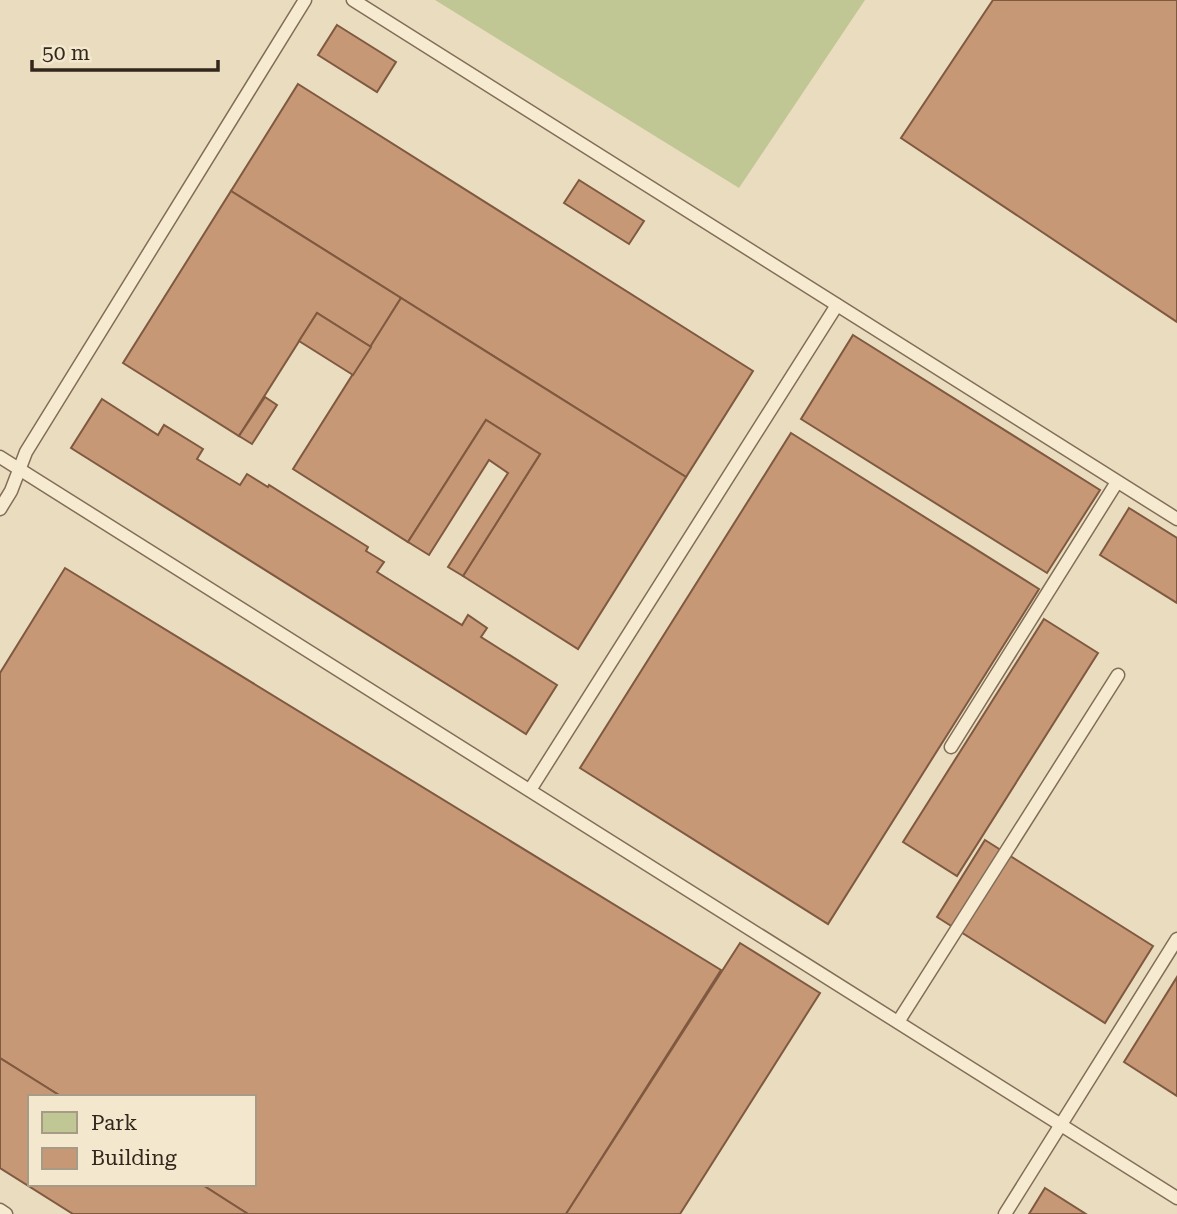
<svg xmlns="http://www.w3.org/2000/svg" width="1177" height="1214" viewBox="0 0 1177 1214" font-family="'Roboto Serif',serif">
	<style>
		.green { fill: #c1c794 }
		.building { fill: #c79876; stroke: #7f5940; stroke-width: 2 }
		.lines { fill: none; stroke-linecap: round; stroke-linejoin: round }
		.service-casing { stroke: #826e58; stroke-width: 15 }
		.service { stroke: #f6ebd1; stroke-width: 12 }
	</style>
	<rect width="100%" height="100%" fill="#eaddbf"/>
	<!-- green -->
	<polygon class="green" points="435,0 865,0 739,188"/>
	<!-- building -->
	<g class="building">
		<polygon points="993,0 1177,0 1177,322 901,138"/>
		<polygon points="337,25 396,62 377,92 318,55"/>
		<polygon points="298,84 753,371 686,477 231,191"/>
		<polygon points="579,180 644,221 629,244 564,203"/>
		<polygon points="231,191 401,298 371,347 317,313 239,436 123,363"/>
		<polygon points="401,298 686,477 578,649 463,576 540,454 486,420 408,542 293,469"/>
		<polygon points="317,313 371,347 353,375 299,341"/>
		<polygon points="853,335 1100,490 1047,573 801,419"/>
		<polygon points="265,397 277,405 252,444 239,436"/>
		<polygon points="102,399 158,435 164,425 203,449 197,459 240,485 247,474 268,487 269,485 368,547 366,551 384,562 377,572 462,625 468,615 487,628 481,637 557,685 526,734 71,448"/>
		<polygon points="486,420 540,454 463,576 448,567 508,473 489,460 429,555 408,542"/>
		<polygon points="791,433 1039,589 828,924 580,768"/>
		<polygon points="1129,508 1177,538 1177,603 1100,555"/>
		<polygon points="65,568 721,970 566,1214 248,1214 201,1184 254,1184 254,1097 62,1097 0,1058 0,673"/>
		<polygon points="1044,619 1098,653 957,876 903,842"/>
		<polygon points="985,840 1153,946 1105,1023 937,917"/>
		<polygon points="740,943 820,993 680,1214 566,1214"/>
		<polygon points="1177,977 1177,1096 1124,1062"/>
		<polygon points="0,1058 62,1097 30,1097 30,1184 201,1184 248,1214 73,1214 0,1168"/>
		<polygon points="1045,1188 1086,1214 1029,1214"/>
	</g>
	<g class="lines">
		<!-- service casing -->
		<g class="service-casing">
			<g id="service">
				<polyline points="353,0 1177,519"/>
				<polyline points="0,457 1177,1198"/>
				<polyline points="0,509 11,491 26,452 305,0"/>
				<polyline points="951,747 1117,482"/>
				<polyline points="530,790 837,305"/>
				<polyline points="898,1022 1118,675"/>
				<polyline points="0,1210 6,1214"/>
				<polyline points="1005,1214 1177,939"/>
			</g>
		</g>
		<!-- service -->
		<use href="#service" class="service"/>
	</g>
	<!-- legend -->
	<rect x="28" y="1095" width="228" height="91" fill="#f3e8ce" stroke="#a69b87" stroke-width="2"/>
	<rect x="42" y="1112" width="35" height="21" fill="#c1c794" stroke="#a69b87" stroke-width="2"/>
	<text x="91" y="1130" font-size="21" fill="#32271c">Park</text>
	<rect x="42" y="1148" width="35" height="21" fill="#c79876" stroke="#a69b87" stroke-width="2"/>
	<text x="91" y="1165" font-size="21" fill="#32271c">Building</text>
	<!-- scale -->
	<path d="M32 60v10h186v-10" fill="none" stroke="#32271c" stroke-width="3.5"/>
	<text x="42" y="60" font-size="21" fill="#32271c" stroke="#f3e8ce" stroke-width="5" paint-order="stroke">50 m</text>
</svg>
